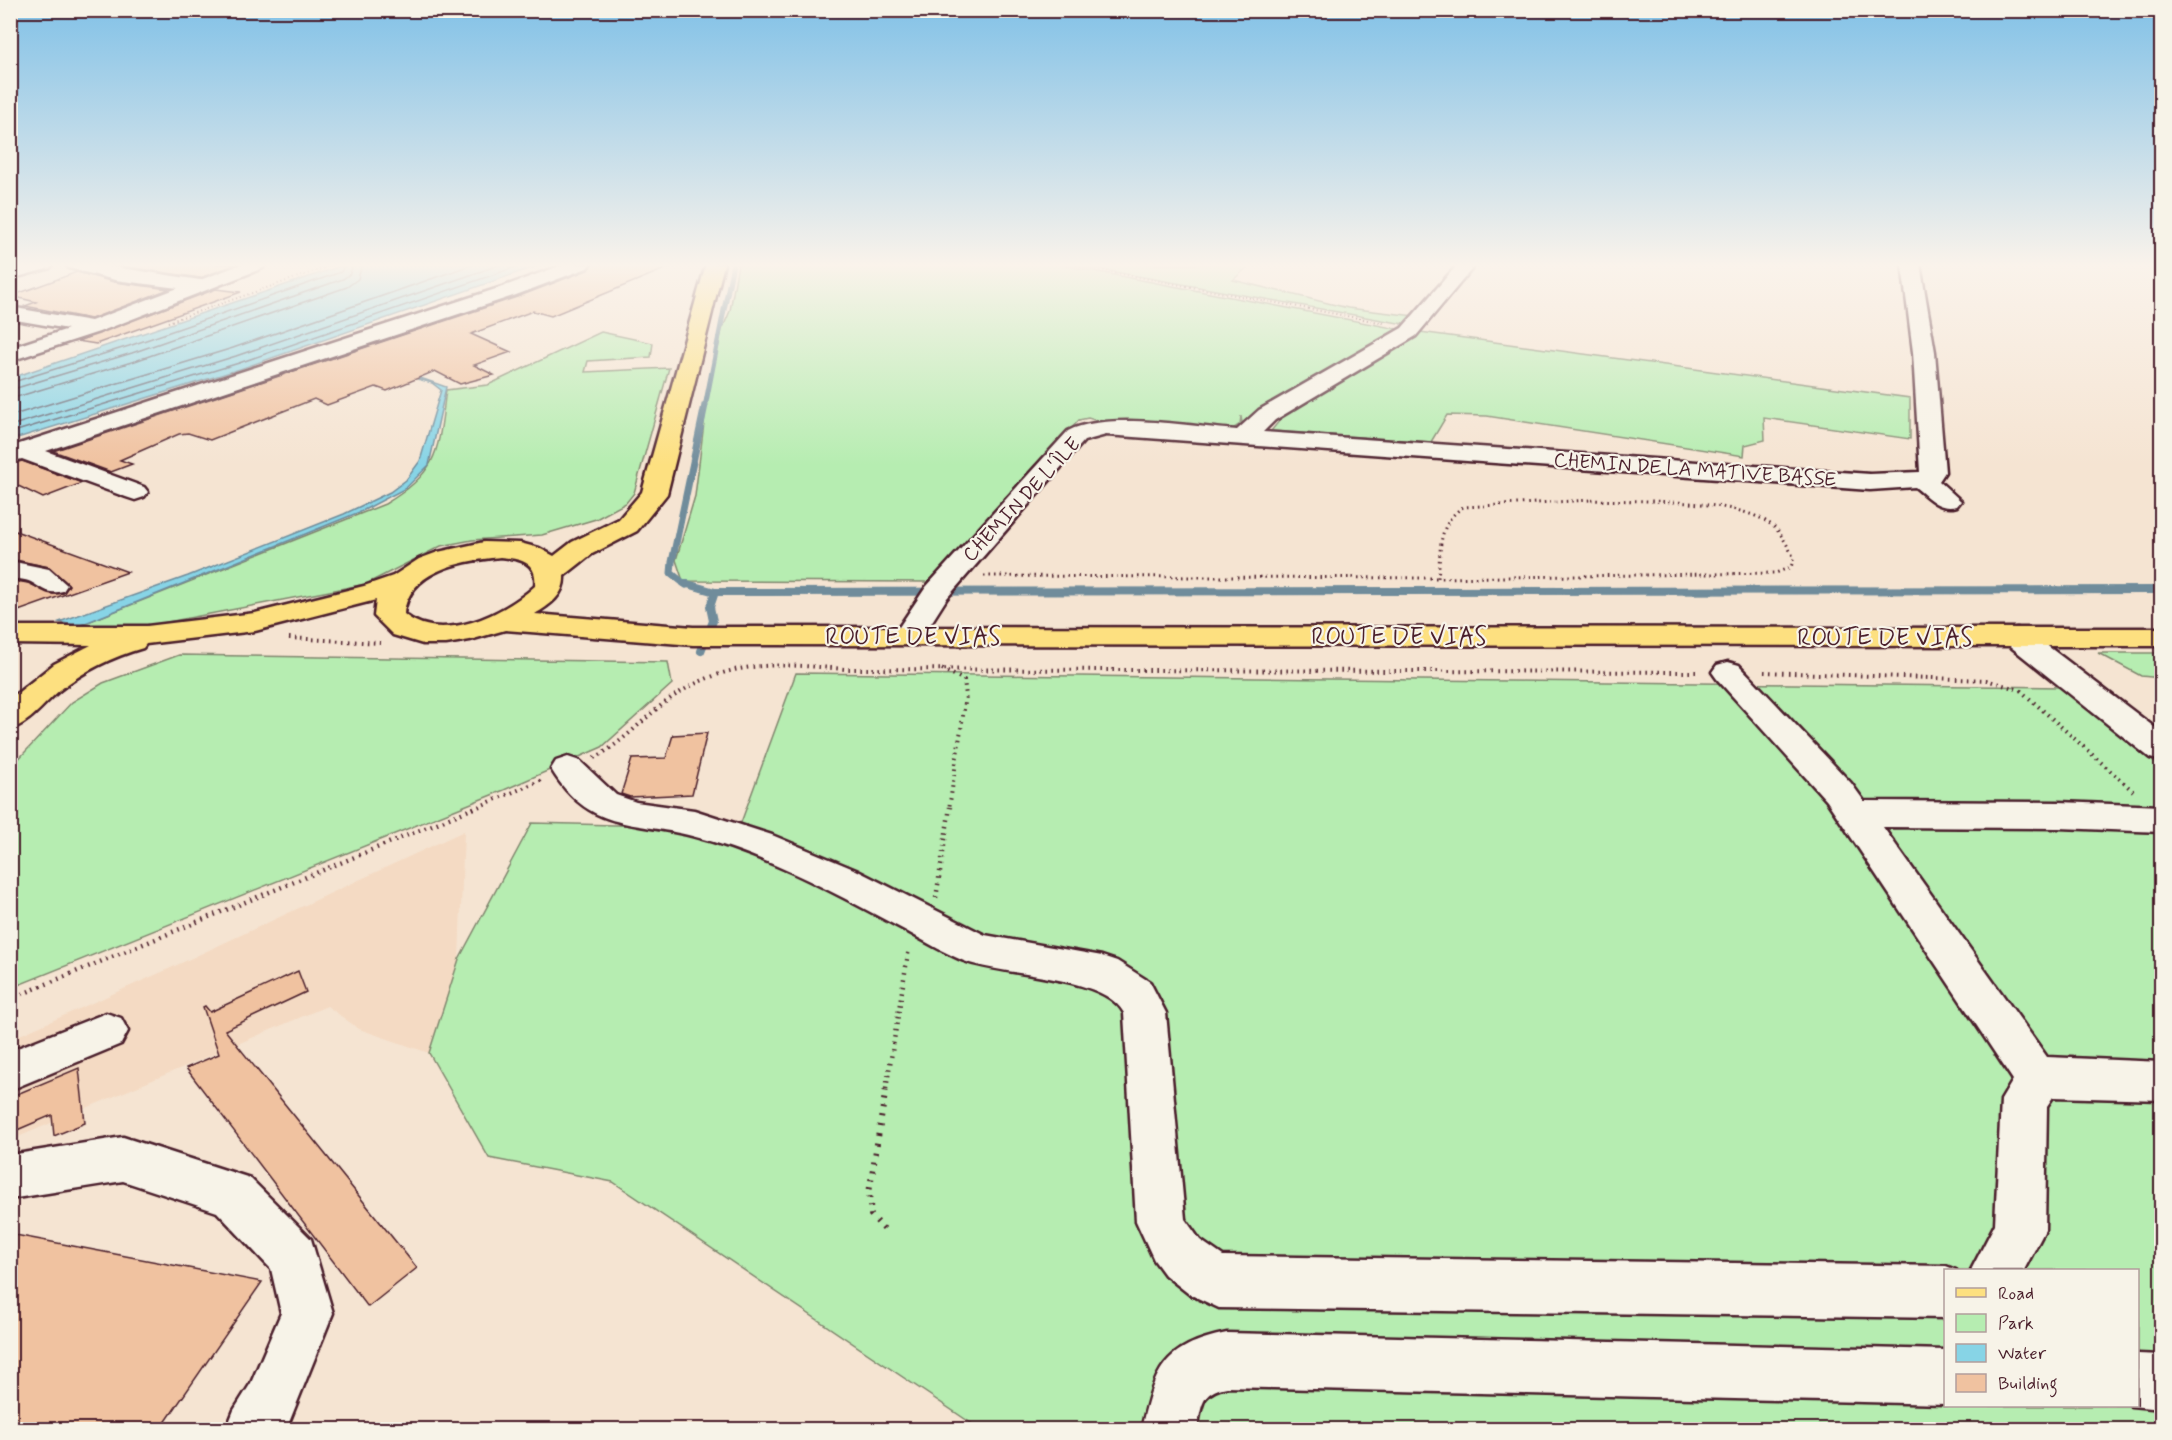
<svg xmlns="http://www.w3.org/2000/svg" width="2172" height="1440" viewBox="0 0 2172 1440" font-family="Mynerve,sans-serif">
	<style>
		.built { fill: #f4dac3 }
		.green { fill: #b6edb1; stroke: #80866e; stroke-width: 1.5; fill-rule: evenodd }
		.water { fill: #87d4e6; stroke: #6f8c9b; stroke-width: 1.5 }
		.lines { fill: none; stroke-linecap: round; stroke-linejoin: round }
		.shore { stroke: #626776; stroke-width: 1.5 }
		.stream-far2 { stroke: #6f8c9b; stroke-width: 5 }
		.stream-far1 { stroke: #6f8c9b; stroke-width: 7 }
		.stream { stroke: #6f8c9b; stroke-width: 8 }
		.building { fill: #f0c2a0; stroke: #4a1f2b; stroke-width: 1.5 }
		.minor-casing { stroke: #4a1f2b; stroke-width: 5 }
		.major-casing { stroke: #4a1f2b; stroke-width: 5 }
		.path-far4 { stroke: #4a1f2b; stroke-width: 2; stroke-dasharray: 1 3; stroke-linecap: butt }
		.path-far3 { stroke: #4a1f2b; stroke-width: 3; stroke-dasharray: 1.5 4; stroke-linecap: butt }
		.path-far2 { stroke: #4a1f2b; stroke-width: 4; stroke-dasharray: 1.5 4.5; stroke-linecap: butt }
		.path-far1 { stroke: #4a1f2b; stroke-width: 4.5; stroke-dasharray: 1.5 5; stroke-linecap: butt }
		.path { stroke: #4a1f2b; stroke-width: 6; stroke-dasharray: 2 7; stroke-linecap: butt }
		.minor { fill: #f7f3e8; fill-rule: evenodd }
		.major { fill: #fde080; fill-rule: evenodd }
		.labels { text-anchor: middle; stroke-width: 4.5; stroke-linejoin: round; paint-order: stroke }
		.far-street-label { font-size: 20px; fill: #4a1f2b; stroke: #f7f3e8 }
		.street-label { font-size: 24px; fill: #4a1f2b; stroke: #f7f3e8 }
	</style>
	<rect width="100%" height="100%" fill="#f5e4d2"/>
	<filter id="ink" filterUnits="userSpaceOnUse"><feTurbulence type="fractalNoise" baseFrequency=".0167" numOctaves="2"/><feDisplacementMap in="SourceGraphic" scale="12" xChannelSelector="R" yChannelSelector="G"/><feConvolveMatrix kernelMatrix="1 2 1 2 8 2 1 2 1" color-interpolation-filters="sRGB"/></filter>
	<g filter="url(#ink)">
		<!-- built -->
		<polygon class="built" points="464,831 459,959 429,1053 359,1029 327,1006 11,1140 11,1039 162,972"/>
		<!-- green -->
		<g class="green">
			<polygon points="738,264 1057,264 1398,329 1242,423 1241,416 1240,424 1228,432 1111,425 1088,418 1079,420 933,582 683,581 676,560 695,496 707,399 722,330 730,311"/>
			<polygon points="1071,264 1251,264 1233,280 1348,308 1415,316 1404,324"/>
			<path d="M601 332 653 343 651 357 588 361 585 372 669 368 634 493 626 503 596 519 542 535 472 540 441 546 366 584 152 625 73 628 385 504C441 471 438 449 446 390L488 385Z"/>
			<polygon points="1420,332 1910,398 1910,439 1764,418 1765,440 1745,445 1744,456 1487,416 1447,415 1431,442 1271,431 1284,415"/>
			<polygon points="2098,653 2161,653 2161,678 2141,676"/>
			<polygon points="179,655 668,662 672,684 602,747 504,790 11,988 10,768 72,702 103,683"/>
			<path d="M796 673 2061 687 2161 768V1429H980L613 1182 489 1158 429 1053 459 959 532 823 739 828ZM1946 1270H2138V1406H1946Z"/>
		</g>
		<!-- water -->
		<g class="water">
			<polygon points="347,264 543,264 240,369 11,440 11,378"/>
			<polygon points="392,368 446,387 429,465 406,488 362,511 78,626 59,622 188,576 344,514 390,492 406,480 420,461 441,390 432,383 386,370"/>
		</g>
		<g class="lines">
			<!-- shore -->
			<g class="shore">
				<polyline points="10,383 129,346 341,272 345,264"/>
				<polyline points="10,390 132,353 343,279 350,274 353,264"/>
				<polyline points="10,399 135,361 347,287 358,279 362,264"/>
				<polyline points="10,416 233,348 474,264"/>
				<polyline points="10,426 236,356 502,264"/>
				<polyline points="10,433 239,363 524,264"/>
			</g>
			<!-- stream-far2 -->
			<polyline class="stream-far2" points="705,407 733,264"/>
			<!-- stream-far1 -->
			<polyline class="stream-far1" points="686,585 671,573 672,562 705,405"/>
			<!-- stream -->
			<g class="stream">
				<polyline points="684,583 715,592 2162,590"/>
				<polyline points="701,651 713,621 710,607 715,592"/>
			</g>
		</g>
		<!-- building -->
		<g class="building">
			<polygon points="107,264 237,264 200,278"/>
			<polygon points="592,264 677,264 551,316 533,311 471,334 511,352 474,365 494,375 460,384 435,371 387,391 376,387 327,405 314,399 210,440 188,433 179,434 120,460 132,464 111,472 53,451 517,297 588,270"/>
			<polygon points="77,272 114,282 169,289 91,319 25,306 36,302 11,296"/>
			<polygon points="216,289 241,292 96,344 77,341"/>
			<polygon points="22,461 82,483 43,498 10,482 10,464"/>
			<polygon points="10,529 128,572 10,614 10,580 28,583 53,594 63,593 69,585 49,567 10,559"/>
			<polygon points="707,733 692,794 630,797 621,794 632,759 666,758 673,735"/>
			<polygon points="298,971 306,992 225,1030 417,1268 368,1307 186,1068 219,1054 203,1007 205,1006 210,1012"/>
			<polygon points="79,1068 85,1123 54,1136 52,1115 10,1133 10,1097"/>
			<polygon points="10,1234 262,1282 160,1430 29,1430 10,1426"/>
		</g>
		<g class="lines">
			<!-- minor casing -->
			<g class="minor-casing">
				<g id="minor">
					<polygon points="26,264 53,264 50,268 10,279 10,268"/>
					<polygon points="66,264 95,264 200,280 242,264 266,264 263,268 99,332 10,361 10,348 68,329 10,319 10,307 91,321 178,288 115,280 69,268"/>
					<polygon points="565,264 590,264 587,268 516,295 46,451 144,487 148,492 144,497 135,500 126,497 22,459 10,462 10,447 502,287"/>
					<path d="M1458 264H1476L1416 336 1275 420 1263 432 1870 474 1920 472 1913 352 1902 264H1920L1935 352 1945 472 1939 481 1961 501 1957 506C1939 511 1929 498 1915 487L1870 490 1106 435 1084 441 947 598 919 642 908 645 897 642 893 636 926 587 1068 431C1107 411 1192 427 1237 430L1259 410 1402 328Z"/>
					<path d="M10 561 49 569 67 585 63 591C47 595 44 589 31 582 25 579 17 579 10 578Z"/>
					<polygon points="2017,628 2028,631 2162,733 2162,761 2150,758 2006,643 2002,637 2006,631"/>
					<polygon points="1728,662 1739,665 1851,783 1864,801 2059,802 2162,806 2162,832 2059,828 1883,827 2047,1057 2162,1062 2162,1100 2053,1097 2047,1106 2045,1230 2024,1270 1971,1270 1995,1224 2001,1100 2013,1080 1827,801 1717,679 1712,672 1717,665"/>
					<path d="M568 757 580 761 616 795 636 802 694 810 772 835 856 870 985 935 1102 956 1117 961 1150 982 1166 1013 1185 1219 1200 1240 1223 1256 1946 1266 1956 1270H1946V1318L1219 1308 1189 1294 1165 1275 1154 1260 1136 1221 1124 1013C1104 975 1003 976 964 961 940 951 918 937 895 925 831 891 763 854 692 836 631 820 589 832 551 769L556 761Z"/>
					<polygon points="106,1013 121,1018 128,1031 121,1044 10,1090 10,1051"/>
					<polygon points="123,1137 250,1178 311,1239 333,1313 286,1430 226,1430 234,1410 251,1383 281,1313 271,1269 217,1212 123,1181 10,1199 10,1155"/>
					<path d="M1227 1333 1946 1350V1404L1227 1387C1200 1392 1202 1406 1197 1430H1141C1155 1370 1162 1346 1227 1333Z"/>
					<polygon points="2138,1354 2162,1355 2162,1409 2131,1406 2138,1406"/>
				</g>
			</g>
			<!-- major casing -->
			<g class="major-casing">
				<path id="major" d="M706 264H724L667 494 637 531 592 554 564 576C565 595 550 605 535 614L693 627 2162 628V646L693 645 505 630 470 640 446 644H423L393 635 374 616 376 600 255 631 146 644 143 648C112 657 85 670 60 690 44 703 30 724 10 729V699L54 664 91 645 10 644V626H147L255 613 364 586 393 576 419 559 438 552 484 542 520 543 539 548 554 556 572 542 619 519 642 492ZM500 557C521 559 538 562 535 586 504 614 441 645 404 614 409 569 463 561 500 557Z"/>
			</g>
			<!-- path-far4 -->
			<g class="path-far4">
				<polyline points="1068,264 1384,323"/>
				<polyline points="168,322 336,264"/>
			</g>
			<!-- path-far3 -->
			<g class="path-far3">
				<path d="M1591 500C1636 502 1746 496 1777 530 1784 538 1789 549 1794 558L1791 567 1776 573 1438 578C1441 550 1437 524 1463 507Z"/>
				<polyline points="984,576 1438,578"/>
			</g>
			<!-- path-far2 -->
			<g class="path-far2">
				<polyline points="289,638 380,643"/>
				<polyline points="942,669 964,680 966,696 949,809"/>
				<polyline points="1764,672 1986,680 2020,690 2133,791"/>
				<path d="M594 758C621 744 640 722 663 704 722 659 774 663 844 669L1700 672"/>
				<polyline points="473,809 542,780"/>
			</g>
			<!-- path-far1 -->
			<g class="path-far1">
				<polyline points="936,898 950,807"/>
				<polyline points="10,999 476,807"/>
				<polyline points="886,1089 909,948"/>
			</g>
			<!-- path -->
			<polyline class="path" points="884,1229 871,1215 869,1193 886,1088"/>
			<!-- minor -->
			<use href="#minor" class="minor"/>
			<!-- major -->
			<use href="#major" class="major"/>
		</g>
	</g>
	<!-- sky -->
	<linearGradient id="sky" x2="0" y2="1"><stop stop-color="#81c1e7"/><stop offset="0.57" stop-color="#faf3eb"/><stop offset="1" stop-color="#faf3eb" stop-opacity="0"/></linearGradient>
	<rect width="2172" height="465" fill="url(#sky)"/>
	<g class="labels">
		<!-- far-street labels -->
		<g class="far-street-label">
			<text transform="translate(1695 469) rotate(4)" y="7">CHEMIN DE LA MATIVE BASSE</text>
			<text transform="translate(1021 499) rotate(-47)" y="7">CHEMIN DE L'ÎLE</text>
		</g>
		<!-- street labels -->
		<g class="street-label">
			<text x="913" y="644">ROUTE DE VIAS</text>
			<text x="1399" y="644">ROUTE DE VIAS</text>
			<text x="1885" y="645">ROUTE DE VIAS</text>
		</g>
	</g>
	<!-- margin -->
	<rect width="2172" height="1440" fill="none" stroke="#f7f3e8" stroke-width="36"/>
	<rect x="18" y="18" width="2136" height="1404" fill="none" stroke="#4a1f2b" stroke-width="2" filter="url(#ink)"/>
	<!-- legend -->
	<rect x="1944" y="1269" width="195" height="138" fill="#f7f3e8" stroke="#b29e9c" stroke-width="1.5"/>
	<rect x="1956" y="1288" width="30" height="9" fill="#fde080" stroke="#b29e9c" stroke-width="1.5"/>
	<text x="1998" y="1299" font-size="18" fill="#4a1f2b">Road</text>
	<rect x="1956" y="1314" width="30" height="18" fill="#b6edb1" stroke="#b29e9c" stroke-width="1.5"/>
	<text x="1998" y="1329" font-size="18" fill="#4a1f2b">Park</text>
	<rect x="1956" y="1344" width="30" height="18" fill="#87d4e6" stroke="#b29e9c" stroke-width="1.5"/>
	<text x="1998" y="1359" font-size="18" fill="#4a1f2b">Water</text>
	<rect x="1956" y="1374" width="30" height="18" fill="#f0c2a0" stroke="#b29e9c" stroke-width="1.5"/>
	<text x="1998" y="1389" font-size="18" fill="#4a1f2b">Building</text>
</svg>
